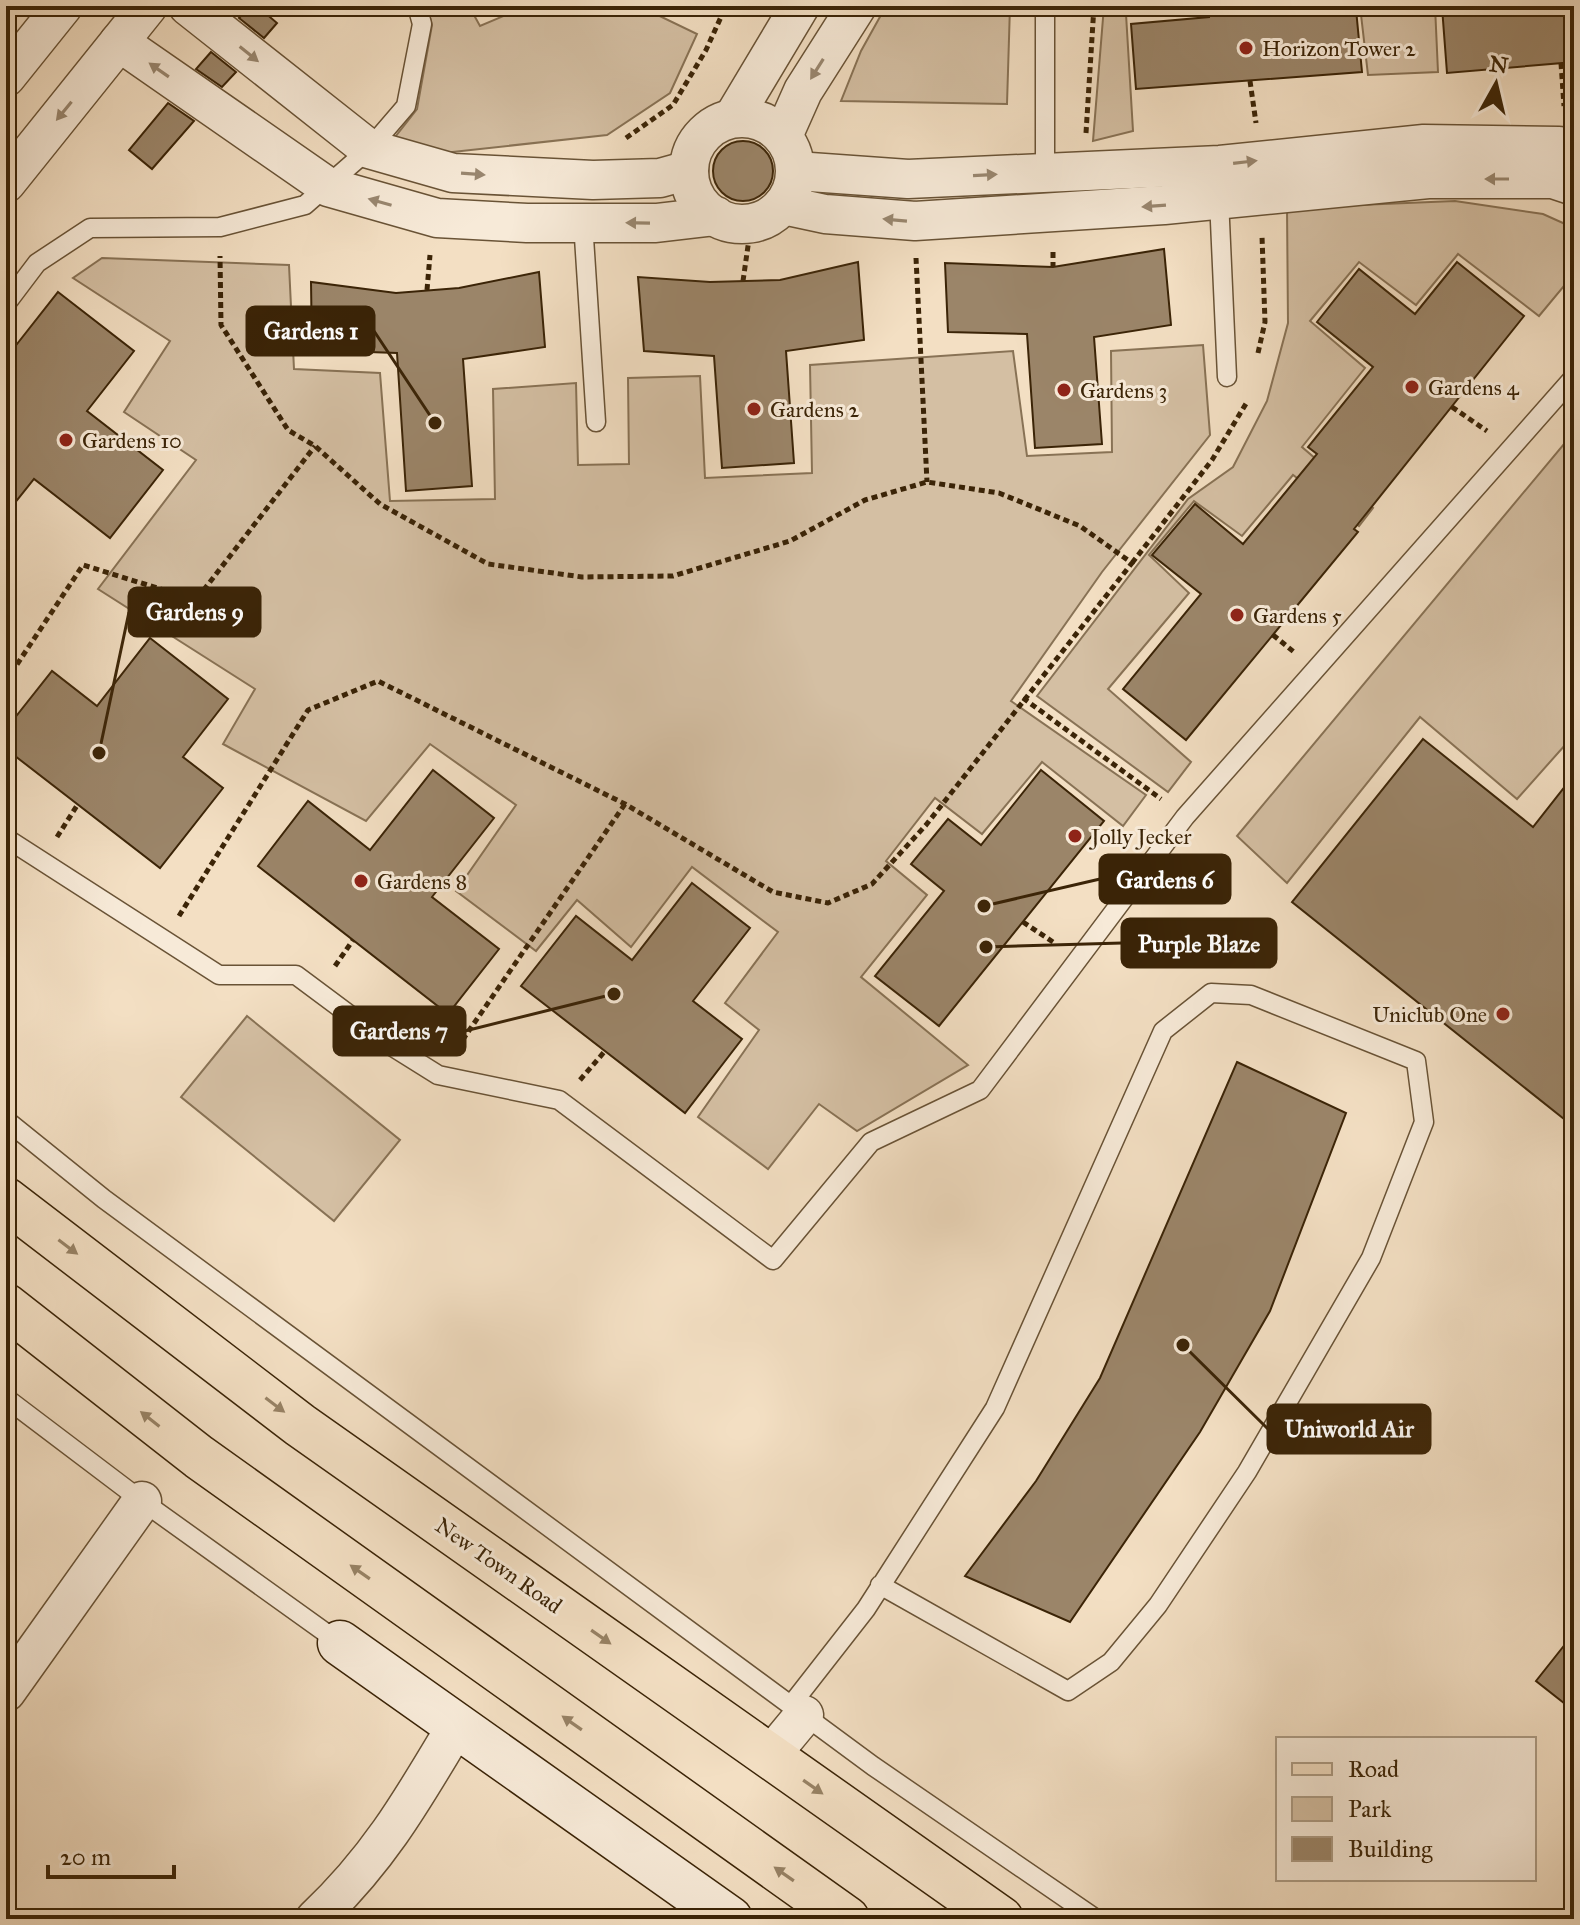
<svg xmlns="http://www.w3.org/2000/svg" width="1580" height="1925" viewBox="0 0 1580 1925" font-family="'IM FELL Great Primer',serif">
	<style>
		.green { fill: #d4bfa3; stroke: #887255; stroke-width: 2 }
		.building { fill: #9b8569; stroke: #3b2407; stroke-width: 2 }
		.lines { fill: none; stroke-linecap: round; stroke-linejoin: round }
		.lane-casing { stroke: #695336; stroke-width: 21 }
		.street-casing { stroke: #695336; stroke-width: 41 }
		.secondary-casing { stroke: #3b2407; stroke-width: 47 }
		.primary-casing { stroke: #3b2407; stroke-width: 47 }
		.path { stroke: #3b2407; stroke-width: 5; stroke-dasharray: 6 4; stroke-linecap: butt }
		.lane { stroke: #f7ead8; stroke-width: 18 }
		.street { stroke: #f7ead8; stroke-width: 38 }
		.secondary { stroke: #f7ead8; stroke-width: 44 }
		.primary { stroke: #f3dfc3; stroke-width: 44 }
		.oneway { fill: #998770 }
		.oneway2 { fill: #978265 }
		.poi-dot { fill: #8f2418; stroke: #f7ead8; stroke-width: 3 }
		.labels { text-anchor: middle; stroke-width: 6; stroke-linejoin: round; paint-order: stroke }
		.poi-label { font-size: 22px; fill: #3b2407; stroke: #f7ead8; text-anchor: start }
		.street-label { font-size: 22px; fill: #3b2407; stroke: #f7ead8 }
		.leader { fill: none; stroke: #3b2407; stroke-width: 3 }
		.callout-dot { fill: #3b2407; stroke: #f7ead8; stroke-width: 3 }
		.callout { fill: #3b2407; stroke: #3b2407; stroke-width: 3 }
		.callout-label { font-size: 24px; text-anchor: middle; font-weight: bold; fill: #fff }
	</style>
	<rect width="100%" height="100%" fill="#f3dfc3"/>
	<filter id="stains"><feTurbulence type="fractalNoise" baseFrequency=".0025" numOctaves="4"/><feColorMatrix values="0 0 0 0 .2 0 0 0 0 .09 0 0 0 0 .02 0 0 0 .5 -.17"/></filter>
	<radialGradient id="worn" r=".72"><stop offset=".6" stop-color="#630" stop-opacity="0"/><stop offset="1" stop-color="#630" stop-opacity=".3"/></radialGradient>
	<!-- green -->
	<g class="green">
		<polygon points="427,6 469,6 480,26 527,6 639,6 697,34 670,93 607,135 434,154 392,141 417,109 432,25"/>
		<polygon points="886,6 1010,6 1007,104 841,101 861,51"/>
		<polygon points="1104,6 1201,8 1126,14 1133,131 1093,141"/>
		<polygon points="1360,6 1435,6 1438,72 1368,75"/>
		<polygon points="1455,201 1543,214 1574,228 1574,274 1539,316 1458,254 1416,305 1359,262 1310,321 1365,368 1302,447 1373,508 1359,526 1293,475 1242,536 1194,501 1149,555 1189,593 1108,689 1191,762 1168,792 1037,696 1188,499 1233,467 1267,401 1288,323 1287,208"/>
		<polygon points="102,258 289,265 294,369 380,373 390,501 495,499 493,389 576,383 578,465 629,464 628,378 700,376 705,478 812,473 810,365 1013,351 1027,456 1112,452 1111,351 1203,345 1210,435 1102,572 1011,701 1146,795 1123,826 1042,762 982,834 935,798 886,861 927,895 861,977 968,1065 857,1131 819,1104 768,1169 698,1117 759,1030 725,1003 778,932 692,867 631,947 577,900 536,951 456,891 516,805 430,744 366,821 223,744 255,689 98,589 196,460 124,412 170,341 73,278"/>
		<polygon points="1574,432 1574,735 1517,799 1420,717 1287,883 1237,836"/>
		<polygon points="247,1016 400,1140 334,1221 181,1097"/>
	</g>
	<!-- building -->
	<g class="building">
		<polygon points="250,6 257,6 277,23 264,38 239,18"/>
		<polygon points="1208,6 1276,6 1276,15 1356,9 1362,72 1136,89 1131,24 1209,17"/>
		<polygon points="1574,6 1574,62 1447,73 1442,7"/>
		<polygon points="211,52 236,72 222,87 196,69"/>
		<polygon points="168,103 194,121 152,169 129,150"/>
		<circle cx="743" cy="171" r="30"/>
		<polygon points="1164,249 1171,325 1094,337 1102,444 1035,448 1027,334 948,332 945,263 1053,267"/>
		<polygon points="858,262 864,340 786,351 794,463 722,468 714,356 644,351 638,277 710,282 780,280"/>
		<polygon points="1457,262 1524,316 1354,529 1358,532 1186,740 1123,689 1201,594 1152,555 1195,504 1243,544 1317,454 1308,447 1373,367 1317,322 1359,269 1415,314"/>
		<polygon points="539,272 545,347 463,359 472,486 406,491 397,353 312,350 311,282 396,293 459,288"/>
		<polygon points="58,292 134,351 87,411 163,470 110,538 34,479 6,514 6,358"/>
		<polygon points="150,638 228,699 183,757 223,788 160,868 6,749 6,729 52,671 97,706"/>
		<polygon points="1423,739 1533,827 1574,775 1574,1127 1292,902"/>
		<polygon points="433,770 494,818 432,897 499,949 448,1014 258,866 308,801 370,850"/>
		<polygon points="1041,770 1104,821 939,1026 875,976 944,891 911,864 948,819 981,845"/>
		<polygon points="692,883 750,928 693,1001 742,1039 685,1113 521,986 576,916 632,960"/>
		<polygon points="1237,1062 1346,1113 1270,1311 1200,1432 1070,1622 965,1576 1036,1481 1100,1378"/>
		<polygon points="1574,1633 1574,1711 1536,1681"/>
	</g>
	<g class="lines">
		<!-- lane casing -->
		<g class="lane-casing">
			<g id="lane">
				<polyline points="1045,172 1045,6"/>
				<polyline points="1219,199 1227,377"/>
				<polyline points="583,222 596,422"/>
				<polyline points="6,304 37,263 90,228 220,227 305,205 369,149 406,106 422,24 417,6"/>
				<polyline points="6,838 219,975 296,975 390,1045 438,1075 559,1100 773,1260 871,1142 980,1090 1185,817 1574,377"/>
				<polyline points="6,1120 104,1199 873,1766 1096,1919"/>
				<polyline points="6,1398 142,1501 340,1643"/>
				<polyline points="791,1705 866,1609 995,1408 1163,1031 1211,993 1251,995 1416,1061 1424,1122 1371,1258 1247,1472 1158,1605 1111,1662 1068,1691 880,1585"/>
			</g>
		</g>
		<!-- street casing -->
		<g class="street-casing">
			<g id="street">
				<polyline points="188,6 369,149 453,173 593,180 660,178 689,170"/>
				<polyline points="119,42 328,187 437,218 527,223 656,223 716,216"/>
				<polyline points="6,77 63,6"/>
				<polyline points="733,118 800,6"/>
				<circle cx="742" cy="171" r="53"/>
				<polyline points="783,136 803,91 857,6"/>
				<polyline points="796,171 908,179 1220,165 1424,144 1559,146 1574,151"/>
				<polyline points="6,183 148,6"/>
				<polyline points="783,205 825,214 915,221 1164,205 1428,179 1553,179 1574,186"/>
				<polyline points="6,1692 142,1501"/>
				<polyline points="770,1756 804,1715"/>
				<path d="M315 1919C379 1859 413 1799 457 1725"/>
			</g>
		</g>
		<!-- secondary casing -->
		<g class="secondary-casing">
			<polyline id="secondary" points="340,1643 730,1919"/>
		</g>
		<!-- primary casing -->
		<g class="primary-casing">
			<g id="primary">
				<polyline points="6,1200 300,1425 1001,1919"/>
				<polyline points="6,1306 199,1457 847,1919"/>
			</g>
		</g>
		<!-- path -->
		<g class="path">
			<polyline points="1561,63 1564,106"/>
			<polyline points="1250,81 1256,123"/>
			<polyline points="1086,133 1094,6"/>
			<polyline points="626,138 673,105 706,50 726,6"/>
			<polyline points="1053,252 1053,267"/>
			<polyline points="916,258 927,482"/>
			<polyline points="743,281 749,239"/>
			<polyline points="427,290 430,255"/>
			<polyline points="1258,353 1265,322 1262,236"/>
			<polyline points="1452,407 1487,431"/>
			<polyline points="1132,563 1212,460 1247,402"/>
			<polyline points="1273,635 1294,652"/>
			<polyline points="6,681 83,565 196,600 315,446"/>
			<polyline points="1023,698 1161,799"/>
			<polyline points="57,837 78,804"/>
			<polyline points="179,916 308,710 378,681 625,804 773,892 828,903 872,884 926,825 1132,563 1080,526 999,493 927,482 865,500 790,541 673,576 582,577 488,564 380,504 315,446 288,430 221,325 220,256"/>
			<polyline points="1023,922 1056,944"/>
			<polyline points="335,966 353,940"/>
			<polyline points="457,1048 625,804"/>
			<polyline points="580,1080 605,1051"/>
		</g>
		<!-- lane -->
		<use href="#lane" class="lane"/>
		<!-- street -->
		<use href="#street" class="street"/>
		<!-- secondary -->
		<use href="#secondary" class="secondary"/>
		<!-- primary -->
		<use href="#primary" class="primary"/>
	</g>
	<!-- one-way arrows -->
	<defs><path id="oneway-solid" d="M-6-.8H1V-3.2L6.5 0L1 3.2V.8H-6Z" transform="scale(2)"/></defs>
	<g class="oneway">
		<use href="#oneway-solid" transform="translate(249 54) rotate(39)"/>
		<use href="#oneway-solid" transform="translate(817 69) rotate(122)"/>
		<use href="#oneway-solid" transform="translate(159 70) rotate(-145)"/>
		<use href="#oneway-solid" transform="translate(64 111) rotate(129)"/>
		<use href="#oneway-solid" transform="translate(1245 162) rotate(-7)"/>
		<use href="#oneway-solid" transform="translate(473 174) rotate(4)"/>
		<use href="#oneway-solid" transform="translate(985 175) rotate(-3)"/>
		<use href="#oneway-solid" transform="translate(1497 179) rotate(-180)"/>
		<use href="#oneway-solid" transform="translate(380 202) rotate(-164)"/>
		<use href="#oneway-solid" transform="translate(1154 206) rotate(176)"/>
		<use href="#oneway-solid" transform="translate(895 220) rotate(-175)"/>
		<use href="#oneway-solid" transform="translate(638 223) rotate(-179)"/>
	</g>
	<g class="oneway2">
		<use href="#oneway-solid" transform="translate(68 1247) rotate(37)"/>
		<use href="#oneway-solid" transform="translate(275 1405) rotate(37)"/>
		<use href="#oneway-solid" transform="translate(150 1419) rotate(-142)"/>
		<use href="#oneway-solid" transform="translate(360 1572) rotate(-145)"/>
		<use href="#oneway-solid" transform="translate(601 1637) rotate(35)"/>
		<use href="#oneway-solid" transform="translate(572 1723) rotate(-145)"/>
		<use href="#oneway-solid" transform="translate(813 1787) rotate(35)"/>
		<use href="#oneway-solid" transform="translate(784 1874) rotate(-145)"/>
	</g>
	<!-- markers -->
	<g class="poi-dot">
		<circle cx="1246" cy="48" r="8"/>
		<circle cx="1412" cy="387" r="8"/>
		<circle cx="1064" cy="390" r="8"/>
		<circle cx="754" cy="409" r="8"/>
		<circle cx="66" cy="440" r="8"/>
		<circle cx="1237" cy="615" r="8"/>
		<circle cx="1075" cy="836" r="8"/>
		<circle cx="361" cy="881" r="8"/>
		<circle cx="1503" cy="1014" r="8"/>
	</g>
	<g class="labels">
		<!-- poi labels -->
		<g class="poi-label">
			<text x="1262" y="56">Horizon Tower 2</text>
			<text x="1428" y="395">Gardens 4</text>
			<text x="1080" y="398">Gardens 3</text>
			<text x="770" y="417">Gardens 2</text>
			<text x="82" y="448">Gardens 10</text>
			<text x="1253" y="623">Gardens 5</text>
			<text x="1091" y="844">Jolly Jecker</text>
			<text x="377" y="889">Gardens 8</text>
			<text x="1487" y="1022" text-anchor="end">Uniclub One</text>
		</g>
		<!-- street labels -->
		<g class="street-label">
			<text transform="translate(499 1565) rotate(35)" y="8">New Town Road</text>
		</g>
	</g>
	<!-- callouts -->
	<path class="leader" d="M435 423L374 331M99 753L129 612M984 906L1100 879M986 947L1122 943M614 994L465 1031M1183 1345L1268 1429"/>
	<g class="callout-dot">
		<circle cx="435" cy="423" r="8"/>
		<circle cx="99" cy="753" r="8"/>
		<circle cx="984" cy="906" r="8"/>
		<circle cx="986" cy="947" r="8"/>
		<circle cx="614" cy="994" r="8"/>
		<circle cx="1183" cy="1345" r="8"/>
	</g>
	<g class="callout">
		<rect x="247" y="307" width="127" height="48" rx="8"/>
		<rect x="129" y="588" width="131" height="48" rx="8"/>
		<rect x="1100" y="855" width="130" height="48" rx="8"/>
		<rect x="1122" y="919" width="154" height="48" rx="8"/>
		<rect x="334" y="1007" width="131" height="48" rx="8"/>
		<rect x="1268" y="1405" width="162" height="48" rx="8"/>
	</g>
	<g class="callout-label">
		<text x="311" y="339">Gardens 1</text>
		<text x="195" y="620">Gardens 9</text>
		<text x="1165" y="888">Gardens 6</text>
		<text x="1199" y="952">Purple Blaze</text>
		<text x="399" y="1039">Gardens 7</text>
		<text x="1349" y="1437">Uniworld Air</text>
	</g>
	<!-- margin -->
	<rect width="1580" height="1925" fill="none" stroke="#f3dfc3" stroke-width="32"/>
	<rect x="8" y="8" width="1564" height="1909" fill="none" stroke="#3b2407" stroke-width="4"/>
	<rect x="16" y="16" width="1548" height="1893" fill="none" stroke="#3b2407" stroke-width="2"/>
	<!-- legend -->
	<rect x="1276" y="1737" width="260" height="144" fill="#f7ead8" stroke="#ac9b84" stroke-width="2"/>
	<rect x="1292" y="1763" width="40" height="12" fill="#f3dfc3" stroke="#ac9b84" stroke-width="2"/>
	<text x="1348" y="1777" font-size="24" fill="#3b2407">Road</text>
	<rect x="1292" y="1797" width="40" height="24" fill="#d4bfa3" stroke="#ac9b84" stroke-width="2"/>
	<text x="1348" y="1817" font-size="24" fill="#3b2407">Park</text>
	<rect x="1292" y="1837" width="40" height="24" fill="#9b8569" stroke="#ac9b84" stroke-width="2"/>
	<text x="1348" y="1857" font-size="24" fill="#3b2407">Building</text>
	<!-- north arrow -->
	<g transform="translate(1496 84) rotate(8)" stroke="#f7ead8" stroke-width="6" paint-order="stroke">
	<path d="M0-6L14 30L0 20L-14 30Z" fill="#3b2407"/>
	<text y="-12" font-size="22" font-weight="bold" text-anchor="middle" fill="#3b2407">N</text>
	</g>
	<!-- scale -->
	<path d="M48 1865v12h126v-12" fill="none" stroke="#3b2407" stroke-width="4"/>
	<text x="60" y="1865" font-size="24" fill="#3b2407" stroke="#f7ead8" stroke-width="6" paint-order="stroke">20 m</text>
	<rect width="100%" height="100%" filter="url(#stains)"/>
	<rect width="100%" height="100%" fill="url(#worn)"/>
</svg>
